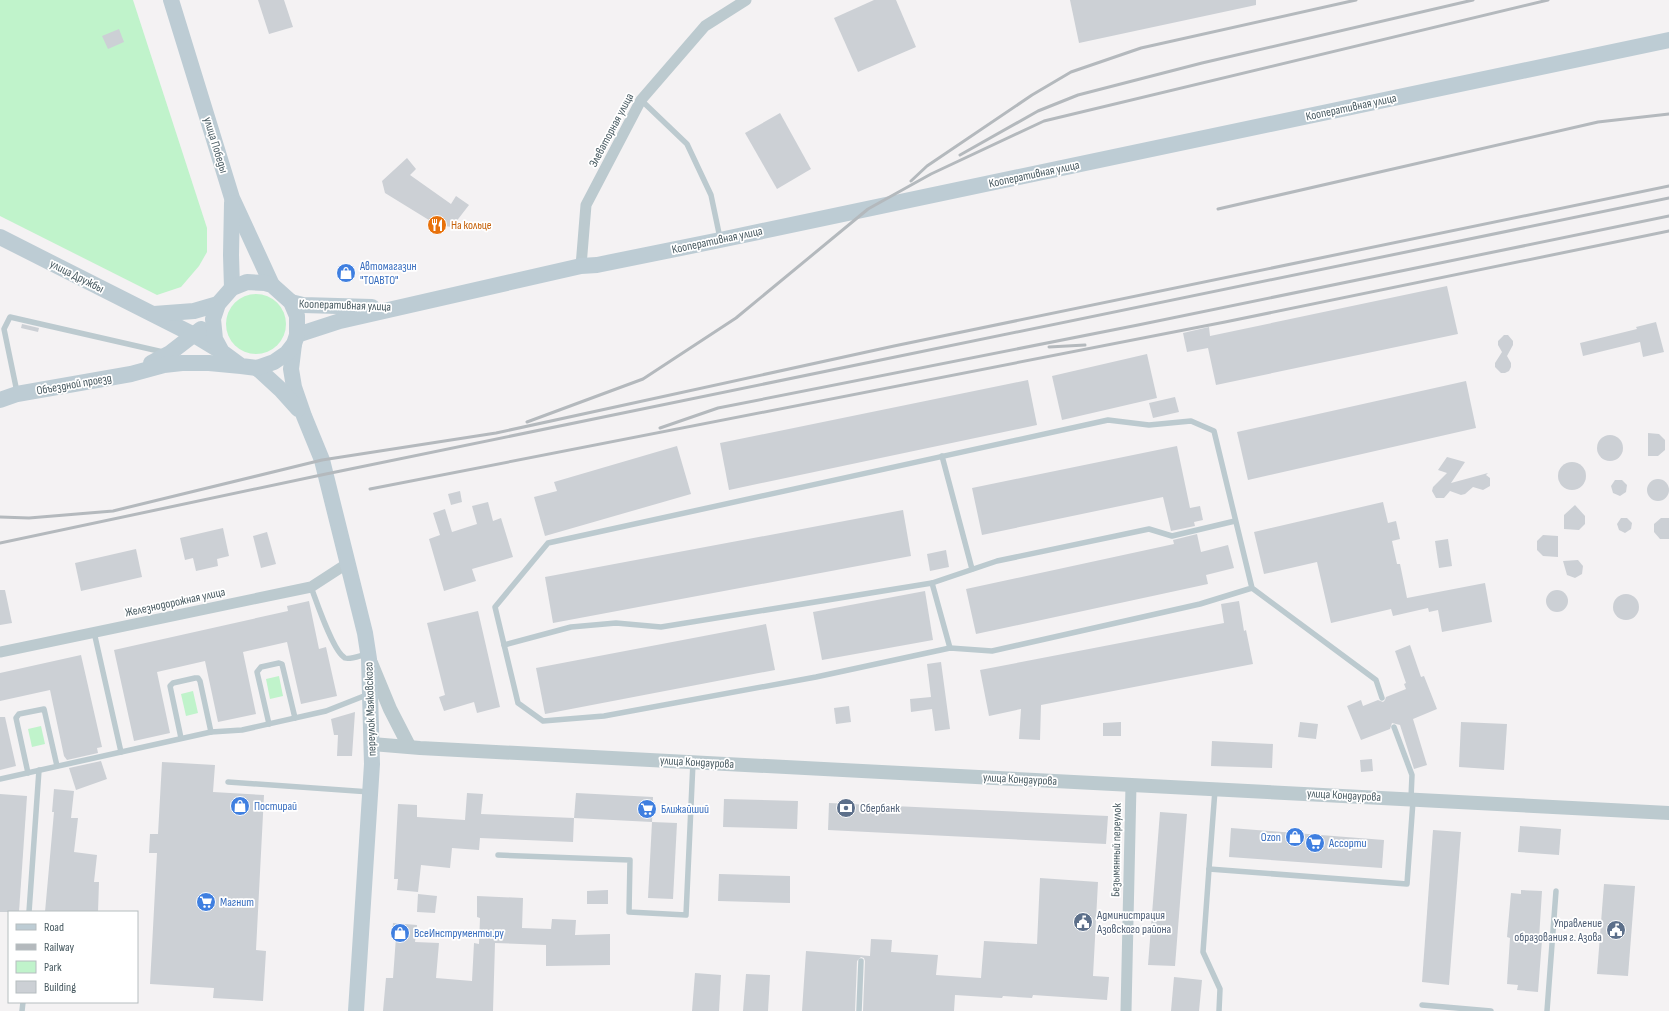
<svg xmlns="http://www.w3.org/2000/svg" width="1669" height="1011" viewBox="0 0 1669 1011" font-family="'Sofia Sans Condensed',sans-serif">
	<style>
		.green { fill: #c0f3cb }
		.building { fill: #ccd0d5 }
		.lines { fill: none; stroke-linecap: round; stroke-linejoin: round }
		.service { stroke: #bccacf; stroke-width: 5.5 }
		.minor { stroke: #bccacf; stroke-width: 11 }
		.tertiary { stroke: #bccacf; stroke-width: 14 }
		.secondary { stroke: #bdccd4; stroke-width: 16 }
		.rail { stroke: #b4b9bd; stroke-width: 3 }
		.labels { text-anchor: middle; stroke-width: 3.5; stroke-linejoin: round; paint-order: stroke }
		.street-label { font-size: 12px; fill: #485a61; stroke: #fff }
		.food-label { font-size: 12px; fill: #c56008; stroke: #fff; text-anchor: start }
		.shop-label { font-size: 12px; fill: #366cbe; stroke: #fff; text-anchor: start }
		.service-label { font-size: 12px; fill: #4e5e75; stroke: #fff; text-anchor: start }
	</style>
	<rect width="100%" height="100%" fill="#f4f2f3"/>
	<!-- green -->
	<g class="green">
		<polygon points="0,0 133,0 207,228 207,252 199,266 181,287 157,295 0,216"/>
		<circle cx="256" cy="324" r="30"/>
		<polygon points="279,676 283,696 270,699 266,679"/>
		<polygon points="193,691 198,713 186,716 181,694"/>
		<polygon points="41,726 45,744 32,747 28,729"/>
	</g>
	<!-- building -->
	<g class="building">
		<polygon points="258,0 284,0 293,27 269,34"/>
		<polygon points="874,0 896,0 916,47 858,72 834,18"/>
		<polygon points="1070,0 1256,0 1256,5 1079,43"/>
		<polygon points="119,29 124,42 108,49 102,36"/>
		<polygon points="780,113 811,169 777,189 745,133"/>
		<polygon points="407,158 416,169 410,175 451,204 456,196 469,205 452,227 437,225 385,193 382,181"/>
		<polygon points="1447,286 1458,334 1216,385 1208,348 1187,352 1183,333 1209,327 1210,336"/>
		<polygon points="1656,322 1664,352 1643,357 1640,342 1583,356 1580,343 1637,329 1636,327"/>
		<polygon points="22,324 39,328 38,332 21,328"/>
		<polygon points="1504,335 1508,335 1513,341 1513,345 1507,356 1511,363 1511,367 1509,371 1505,373 1501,373 1495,367 1495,363 1502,352 1498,345 1498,341"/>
		<polygon points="1147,354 1157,398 1062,420 1052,376"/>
		<polygon points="1028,380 1037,425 729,490 720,443"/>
		<polygon points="1466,381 1476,428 1248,480 1237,432"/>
		<polygon points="1175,397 1179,412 1153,418 1149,403"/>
		<polygon points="1648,433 1659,434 1665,440 1665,450 1658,456 1648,456"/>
		<circle cx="1610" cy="448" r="13"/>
		<polygon points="677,446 691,494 545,536 534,497 557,491 554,482"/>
		<polygon points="1177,446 1190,508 1200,506 1203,520 1194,522 1195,526 1171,531 1163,497 982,535 972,488"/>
		<polygon points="1447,457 1465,462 1451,483 1488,473 1486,475 1490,478 1490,486 1483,490 1473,487 1465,494 1461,495 1450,491 1444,498 1436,498 1432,491 1433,487 1447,473 1438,470"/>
		<circle cx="1572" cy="476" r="14"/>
		<circle cx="1658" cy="490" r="11"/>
		<polygon points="1615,480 1622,480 1627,485 1626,492 1620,496 1613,493 1611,486"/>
		<polygon points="460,491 462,502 451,505 448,494"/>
		<polygon points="488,502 493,521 501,518 513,557 472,569 476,581 444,591 429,539 440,535 433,513 445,509 452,532 477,524 472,506"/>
		<polygon points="1383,502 1388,523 1396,521 1400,539 1392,541 1397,564 1400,564 1407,598 1485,583 1492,622 1442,632 1438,610 1429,612 1428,608 1393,616 1391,609 1331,623 1317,562 1264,574 1254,532"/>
		<polygon points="1575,505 1585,516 1585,524 1579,530 1564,529 1564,515"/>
		<polygon points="903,510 911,556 553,623 545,577"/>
		<polygon points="1621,518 1627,518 1632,523 1631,529 1625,533 1619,530 1617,524"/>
		<polygon points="1661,518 1669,518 1669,539 1660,539 1654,532 1654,524"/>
		<polygon points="223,528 229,556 217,559 218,566 196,571 193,558 185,560 180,538"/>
		<polygon points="267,532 276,564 261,568 253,536"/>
		<polygon points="1197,534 1201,552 1228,545 1234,568 1206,575 1208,584 976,634 966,589 1174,544 1173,540"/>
		<polygon points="1543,535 1558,536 1558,557 1543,556 1537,550 1537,541"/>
		<polygon points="1448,539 1452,566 1439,568 1435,541"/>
		<polygon points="136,549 142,577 81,591 75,563"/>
		<polygon points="946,550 949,567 930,571 927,554"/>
		<polygon points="1578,560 1583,566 1582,574 1575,578 1567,575 1563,561"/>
		<polygon points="0,590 5,590 12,623 0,625"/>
		<circle cx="1557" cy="601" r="11"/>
		<polygon points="925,591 933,640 822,660 813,612"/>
		<circle cx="1626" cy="607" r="13"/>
		<polygon points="309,601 319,649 326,647 337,696 301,704 287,642 243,652 256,714 218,722 205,661 157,672 170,733 134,741 114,650 288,611 287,606"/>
		<polygon points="1239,601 1244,631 1246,630 1253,664 1041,705 1040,740 1019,739 1021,709 989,716 980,670 1224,623 1221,604"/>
		<polygon points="478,611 500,707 477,713 474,702 444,711 439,697 445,695 427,623"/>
		<polygon points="766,624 775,670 545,714 536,668"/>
		<polygon points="1410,645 1421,677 1424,676 1437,709 1413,719 1427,765 1414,769 1400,725 1392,723 1390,729 1361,740 1347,706 1361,700 1363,706 1378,700 1383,702 1385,700 1386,697 1406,689 1404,684 1406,683 1395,651"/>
		<polygon points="81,655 102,747 97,748 98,753 67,760 64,756 50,690 0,701 0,673"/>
		<polygon points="941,662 950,729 935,731 932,709 911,712 910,699 931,697 927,664"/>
		<polygon points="849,706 851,722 836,724 834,708"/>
		<polygon points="355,712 352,756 337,756 338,735 334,735 331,719"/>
		<polygon points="0,717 5,717 16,766 0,770"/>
		<polygon points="1121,722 1121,736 1103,736 1103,723"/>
		<polygon points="1300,722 1318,724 1316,739 1298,737"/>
		<polygon points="1461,722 1507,724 1504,770 1459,767"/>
		<polygon points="1212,741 1273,744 1272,768 1211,766"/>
		<polygon points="1372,759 1373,771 1361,772 1360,760"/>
		<polygon points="101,761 107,779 76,790 69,768"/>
		<polygon points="162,762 215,765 213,792 264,795 256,950 266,951 263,1001 213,998 214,988 150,984 157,853 149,853 150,834 158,834"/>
		<polygon points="54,789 74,791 71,818 78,818 74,852 97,855 94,882 99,882 98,912 45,912 54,812 52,812"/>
		<polygon points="467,793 483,794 481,814 574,818 573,842 480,838 479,850 452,848 450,868 421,865 418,892 397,890 398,879 394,879 398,804 417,805 417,817 465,820"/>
		<polygon points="576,793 653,797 652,822 574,818"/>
		<polygon points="0,794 27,796 19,912 0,912"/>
		<polygon points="724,799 798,801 797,829 723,827"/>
		<polygon points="829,803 1108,816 1106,844 828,830"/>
		<polygon points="1160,812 1187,814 1175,966 1148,965"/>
		<polygon points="652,822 677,823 673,899 648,898"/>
		<polygon points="1520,826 1561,829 1559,855 1518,852"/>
		<polygon points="1231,828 1384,840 1382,868 1229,857"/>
		<polygon points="1433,830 1461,832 1449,985 1422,982"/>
		<polygon points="719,874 790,876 790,903 718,901"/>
		<polygon points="1040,878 1098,882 1093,976 1109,977 1107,1000 1033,995 1032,998 1003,996 1002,998 955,995 954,1011 863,1011 865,961 864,958 861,957 857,961 855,1011 802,1011 806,951 870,956 871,939 892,940 891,952 938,955 936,975 981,978 984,941 1037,944"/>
		<polygon points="1604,884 1635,886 1628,976 1597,974"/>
		<polygon points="608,890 608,904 587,904 587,891"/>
		<polygon points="1521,890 1542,891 1539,939 1542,940 1538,992 1517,990 1518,985 1507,984 1510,938 1507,937 1511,893 1521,894"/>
		<polygon points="418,894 437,896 435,913 417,912"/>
		<polygon points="477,896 523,898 522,928 551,929 552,919 576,920 575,935 610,934 610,965 546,966 546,945 495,943 493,1011 383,1011 386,978 393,978 396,937 392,937 393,923 417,925 415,942 439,943 436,978 472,981 474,943 479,944 480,918 477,917"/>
		<polygon points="695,973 721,975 719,1011 692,1011"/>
		<polygon points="746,974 770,975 768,1011 743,1011"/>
		<polygon points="1174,977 1202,980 1199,1011 1171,1011"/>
	</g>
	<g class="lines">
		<!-- service -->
		<g class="service">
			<polyline points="641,100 687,144 711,195 720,238"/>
			<polyline points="17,392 4,329 10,317 163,352"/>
			<polyline points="942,456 972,569"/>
			<polyline points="932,583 997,561 1149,529 1172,536 1235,521"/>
			<path d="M311 587C316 600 333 652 345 658 351 660 361 655 367 654"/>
			<polyline points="1252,588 1200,604 992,651 950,648 816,677 604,716 543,721 518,703 495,607 548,543 1108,420 1149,425 1191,421 1214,431 1252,588 1376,680 1382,698"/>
			<polyline points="94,632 121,752"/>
			<polyline points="504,645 571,627 616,623 661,627 932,583 950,648"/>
			<polyline points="269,724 257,672 261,667 279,663 282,664 295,718"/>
			<polyline points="1394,727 1412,775 1411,798"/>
			<polyline points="181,738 170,686 173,683 195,678 198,678 200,681 211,732"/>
			<polyline points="28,773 16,718 19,714 44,709 57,766"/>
			<polyline points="0,779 211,732 242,730 326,711 369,694"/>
			<polyline points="228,782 370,792"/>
			<polyline points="1215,790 1209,869 1407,884 1413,801"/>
			<polyline points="498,855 630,860 629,912 686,915 693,762"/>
			<polyline points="1209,869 1203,952 1220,989 1219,1011"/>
			<polyline points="29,912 39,770"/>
			<polyline points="1422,1005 1491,1011"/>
			<polyline points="22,1011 23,1002"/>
			<polyline points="859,1011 861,961"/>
			<polyline points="1547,1011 1556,891"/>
		</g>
		<!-- minor -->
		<g class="minor">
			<polyline points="581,266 586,205 641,100 705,26 746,0"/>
			<polyline points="0,652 311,587 348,563"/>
			<polyline points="1126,1011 1131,785"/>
		</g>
		<!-- tertiary -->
		<g class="tertiary">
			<polyline points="371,663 390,709 409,746"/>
			<polyline points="372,744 420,748 1669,813"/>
		</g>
		<!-- secondary -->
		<g class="secondary">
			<polyline points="171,0 232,198 272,285"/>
			<polyline points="232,203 231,255 232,288"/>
			<polyline points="0,237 194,335 222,352"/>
			<polyline points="291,302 303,305 372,307"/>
			<polyline points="154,314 194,311 218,304"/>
			<polyline points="297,335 340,321 581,266 597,265 720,240 1669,40"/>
			<polyline points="294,344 291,369 294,387 304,416 322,460 365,633 369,659 372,764 356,1011"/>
			<polyline points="151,363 170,353 201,329"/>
			<polyline points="257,368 280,389 298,409"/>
			<polyline points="0,400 17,394 131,374 164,365 182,363 209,363 241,366 257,368 274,362 287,353 294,344 297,335 297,316 291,302 272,285 265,283 247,282 232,288 218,304 213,319 215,339 222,352 241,366"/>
		</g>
		<!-- rail -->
		<g class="rail">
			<polyline points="960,155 1038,111 1078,95 1202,63 1473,0"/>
			<polyline points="911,181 927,166 1032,95 1071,72 1141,48 1356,0"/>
			<polyline points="1218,209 1598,122 1669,114"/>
			<polyline points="1049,347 1085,345"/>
			<polyline points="527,422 643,379 736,318 868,209 931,174 1044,121 1548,0"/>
			<polyline points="660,428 718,408 1138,325 1669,216"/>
			<polyline points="370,489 1225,322 1669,231"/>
			<polyline points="0,517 29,518 113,511 322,460 496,433 894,346 1669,186"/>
			<polyline points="0,543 326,474 1669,198"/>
		</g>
	</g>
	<!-- icons -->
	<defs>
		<g id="restaurant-disc" transform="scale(1)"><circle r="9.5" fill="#e8710a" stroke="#fff"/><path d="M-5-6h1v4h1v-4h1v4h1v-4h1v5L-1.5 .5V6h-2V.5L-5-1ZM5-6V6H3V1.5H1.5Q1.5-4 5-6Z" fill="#fff"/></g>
		<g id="shop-disc" transform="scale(1)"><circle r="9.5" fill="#3f7fe0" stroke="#fff"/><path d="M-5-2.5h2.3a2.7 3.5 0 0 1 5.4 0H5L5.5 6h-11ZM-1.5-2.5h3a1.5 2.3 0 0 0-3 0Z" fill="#fff"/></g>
		<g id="bank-disc" transform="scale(1)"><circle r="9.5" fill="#5c6f8a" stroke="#fff"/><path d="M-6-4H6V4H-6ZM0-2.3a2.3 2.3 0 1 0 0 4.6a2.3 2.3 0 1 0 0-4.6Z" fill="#fff"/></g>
		<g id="supermarket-disc" transform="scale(1)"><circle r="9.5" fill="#3f7fe0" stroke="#fff"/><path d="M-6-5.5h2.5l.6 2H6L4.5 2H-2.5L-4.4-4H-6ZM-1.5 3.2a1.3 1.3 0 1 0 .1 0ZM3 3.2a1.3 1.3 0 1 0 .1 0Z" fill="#fff"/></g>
		<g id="civic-disc" transform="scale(1)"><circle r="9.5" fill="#5c6f8a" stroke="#fff"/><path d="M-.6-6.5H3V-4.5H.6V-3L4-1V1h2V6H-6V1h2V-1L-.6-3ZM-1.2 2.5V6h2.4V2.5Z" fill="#fff"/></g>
	</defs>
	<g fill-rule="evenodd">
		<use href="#restaurant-disc" x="437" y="225"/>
		<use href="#shop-disc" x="346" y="273"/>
		<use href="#shop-disc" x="240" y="806"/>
		<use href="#bank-disc" x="846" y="808"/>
		<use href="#supermarket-disc" x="647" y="809"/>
		<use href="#shop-disc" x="1295" y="837"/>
		<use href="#supermarket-disc" x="1315" y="843"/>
		<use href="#supermarket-disc" x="206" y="902"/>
		<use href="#civic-disc" x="1083" y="922"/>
		<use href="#civic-disc" x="1616" y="930"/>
		<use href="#shop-disc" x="400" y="933"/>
	</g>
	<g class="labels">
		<!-- street labels -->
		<g class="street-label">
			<text transform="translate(1351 107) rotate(-12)" y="4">Кооперативная улица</text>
			<text transform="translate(611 130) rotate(-62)" y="4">Элеваторная улица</text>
			<text transform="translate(216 145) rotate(73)" y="4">улица Победы</text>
			<text transform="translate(1034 174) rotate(-12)" y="4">Кооперативная улица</text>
			<text transform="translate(717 240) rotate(-12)" y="4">Кооперативная улица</text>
			<text transform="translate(77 276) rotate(27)" y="4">улица Дружбы</text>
			<text transform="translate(345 305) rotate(2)" y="4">Кооперативная улица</text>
			<text transform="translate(74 384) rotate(-10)" y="4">Объездной проезд</text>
			<text transform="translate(175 602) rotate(-12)" y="4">Железнодорожная улица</text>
			<text transform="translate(370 709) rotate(-92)" y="4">переулок Маяковского</text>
			<text transform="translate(697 762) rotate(3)" y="4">улица Кондаурова</text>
			<text transform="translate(1020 779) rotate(3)" y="4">улица Кондаурова</text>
			<text transform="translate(1344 795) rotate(3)" y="4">улица Кондаурова</text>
			<text transform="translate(1116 850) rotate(-89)" y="4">Безымянный переулок</text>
		</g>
		<!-- food labels -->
		<g class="food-label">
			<text x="451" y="229">На кольце</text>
		</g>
		<!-- shop labels -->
		<g class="shop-label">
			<text x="360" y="270">Автомагазин<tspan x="360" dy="14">"ТОАВТО"</tspan></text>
			<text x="254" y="810">Постирай</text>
			<text x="661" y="813">Ближайший</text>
			<text x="1281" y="841" text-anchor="end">Ozon</text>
			<text x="1329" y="847">Ассорти</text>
			<text x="220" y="906">Магнит</text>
			<text x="414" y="937">ВсеИнструменты.ру</text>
		</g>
		<!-- service labels -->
		<g class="service-label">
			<text x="860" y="812">Сбербанк</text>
			<text x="1097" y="919">Администрация<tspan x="1097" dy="14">Азовского района</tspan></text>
			<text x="1602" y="927" text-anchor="end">Управление<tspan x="1602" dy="14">образования г. Азова</tspan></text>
		</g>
	</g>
	<!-- legend -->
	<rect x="8" y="911" width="130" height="92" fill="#ffffff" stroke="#b6bdc0"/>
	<rect x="16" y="924" width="20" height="6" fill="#bdccd4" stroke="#b6bdc0"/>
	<text x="44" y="931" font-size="12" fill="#485a61">Road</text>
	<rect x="16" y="944" width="20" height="6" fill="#b4b9bd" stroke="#b6bdc0"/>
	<text x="44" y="951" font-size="12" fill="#485a61">Railway</text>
	<rect x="16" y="961" width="20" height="12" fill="#c0f3cb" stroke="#b6bdc0"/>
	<text x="44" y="971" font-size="12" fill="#485a61">Park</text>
	<rect x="16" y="981" width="20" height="12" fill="#ccd0d5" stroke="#b6bdc0"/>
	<text x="44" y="991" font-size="12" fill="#485a61">Building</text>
</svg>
